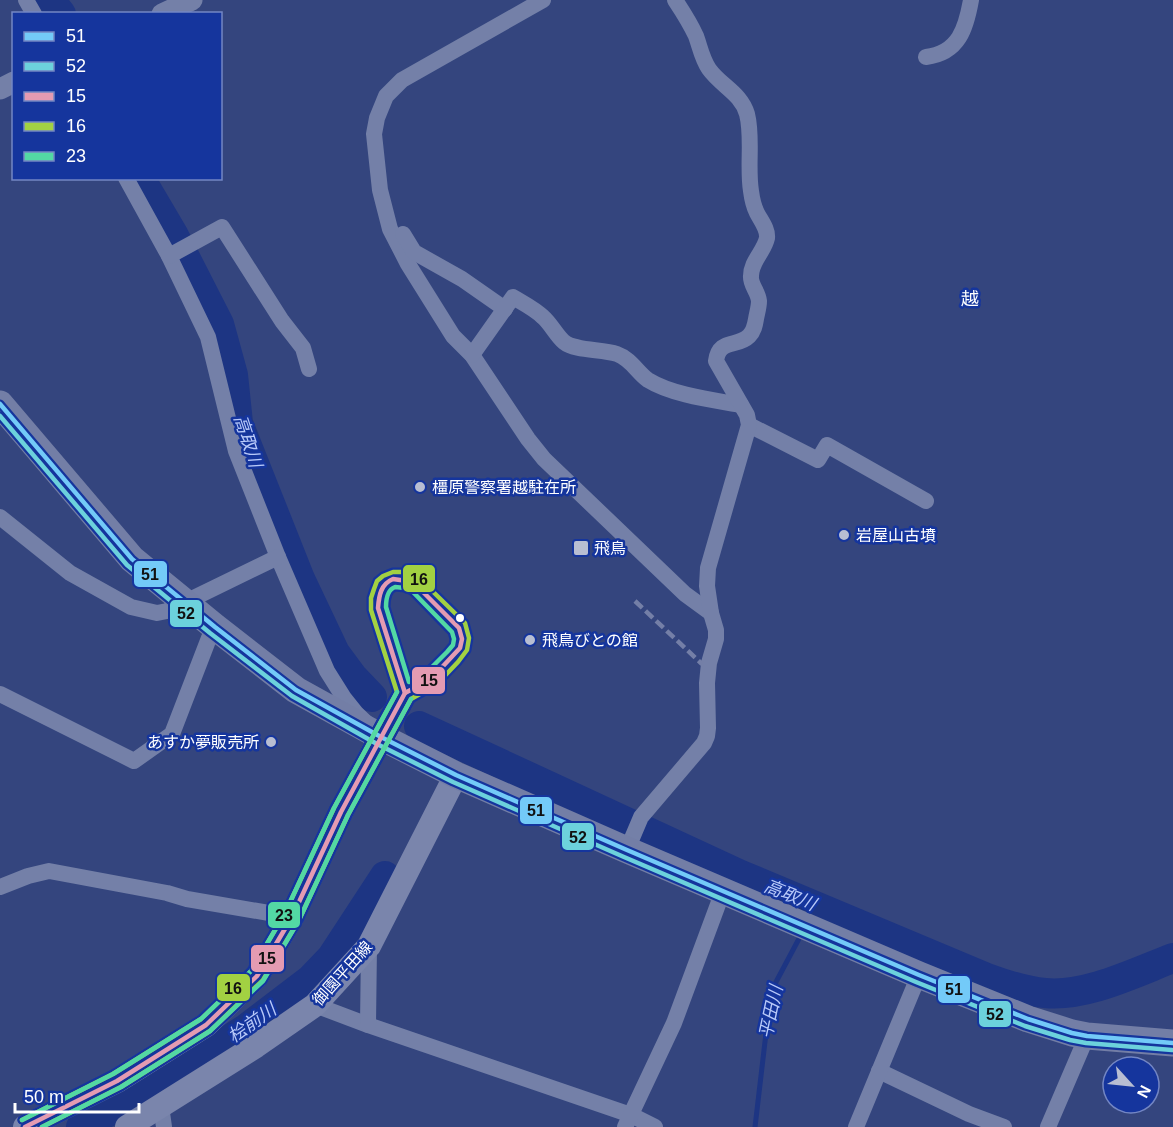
<svg xmlns="http://www.w3.org/2000/svg" width="1173" height="1127" viewBox="0 0 1173 1127" font-family="Helvetica,'Noto Sans JP',sans-serif">
	<style>
		.lines { fill: none; stroke-linecap: round; stroke-linejoin: round }
		.stream { stroke: #1d3583; stroke-width: 5 }
		.river { stroke: #1d3583; stroke-width: 30 }
		.minor { stroke: #7480a8; stroke-width: 16 }
		.tertiary { stroke: #7480a8; stroke-width: 21 }
		.secondary { stroke: #7a85ac; stroke-width: 24 }
		.trunk { stroke: #737ea6; stroke-width: 27 }
		.rail { stroke: #747fa7; stroke-width: 4.5; stroke-dasharray: 10 4.5; stroke-linecap: butt }
		.bus-1-casing { stroke: #15359d; stroke-width: 9 }
		.bus-2-casing { stroke: #15359d; stroke-width: 9 }
		.bus-3-casing { stroke: #15359d; stroke-width: 9 }
		.bus-4-casing { stroke: #15359d; stroke-width: 9 }
		.bus-5-casing { stroke: #15359d; stroke-width: 9 }
		.bus-1 { stroke: #73caf8; stroke-width: 4.5 }
		.bus-2 { stroke: #6cd1dc; stroke-width: 4.5 }
		.bus-3 { stroke: #e49bb2; stroke-width: 4.5 }
		.bus-4 { stroke: #a2d142; stroke-width: 4.5 }
		.bus-5 { stroke: #53d8a4; stroke-width: 4.5 }
		.poi-dot { fill: #b8bed2; stroke: #15359d; stroke-width: 2 }
		.bus-dot { fill: #fff; stroke: #15359d; stroke-width: 2 }
		.labels { text-anchor: middle; stroke-width: 5; stroke-linejoin: round; paint-order: stroke }
		.poi-label { font-size: 16px; fill: #fff; stroke: #15359d; text-anchor: start }
		.street-label { font-size: 16px; fill: #fff; stroke: #15359d }
		.neighbourhood-label { font-size: 18px; fill: #fff; stroke: #15359d }
		.water-label { font-size: 18px; font-style: italic; fill: #b8c9f9; stroke: #15359d }
		.line-badge { stroke: #15359d; stroke-width: 2 }
		.pale-badge-label { font-size: 16px; text-anchor: middle; font-weight: bold; fill: #111 }
	</style>
	<rect width="100%" height="100%" fill="#34457e"/>
	<g class="lines">
		<!-- stream -->
		<g class="stream">
			<polyline points="809,919 817,906"/>
			<polyline points="755,1127 768,1016 776,982 802,933"/>
		</g>
		<!-- river -->
		<g class="river">
			<polyline points="50,0 61,14"/>
			<polyline points="140,178 173,234 219,324 233,375 238,423 300,579 335,653 352,676 372,697"/>
			<path d="M419 726 741 875 987 978C1006 985 1024 991 1045 993 1086 997 1134 973 1173 958"/>
			<polyline points="81,1127 176,1074 247,1028 310,980 332,957 385,876"/>
		</g>
		<!-- minor -->
		<g class="minor">
			<polyline points="26,0 34,14"/>
			<polyline points="543,0 402,80 386,96 377,118 374,134 380,190 390,229 408,264 453,336 472,355 528,439 544,459 685,594 711,613"/>
			<path d="M926 57C959 53 966 28 971 0"/>
			<path d="M126 178 169 256 208 337 236 451 278 557 327 671 344 698 356 713 381 737 405 693 431 679 453 657 460 648 462 639 459 628 416 585C392 571 378 582 378 608L405 693"/>
			<polyline points="403,234 414,252 462,279 505,309"/>
			<polyline points="169,256 222,227 282,321 303,348 309,369"/>
			<path d="M472 355 513 297C523 303 535 309 543 317 551 324 556 335 564 342 575 351 602 349 617 354 631 359 637 372 648 380 672 395 713 400 741 405"/>
			<polyline points="749,425 818,460 827,445 926,501"/>
			<polyline points="0,517 70,573 131,607 157,613 167,611 278,557"/>
			<polyline points="0,694 134,761 172,734 209,638 215,627"/>
			<path d="M627 850 641 817 704 743 707 736 708 728 707 683 709 663 716 639V630L711 613 707 586 708 568 749 425 747 415 716 361C719 338 737 348 749 336 754 331 755 325 756 319 757 313 759 307 759 301 758 291 750 285 751 276 751 261 764 252 767 238 768 229 761 221 757 213 754 207 752 199 751 191 747 167 753 137 747 114 741 93 721 86 709 69 702 59 700 47 696 36 690 23 683 12 675 0"/>
			<polyline points="0,887 28,876 49,871 167,893 187,899 292,917"/>
			<polyline points="315,1005 368,1025 631,1115 655,1127"/>
			<polyline points="368,1025 369,946"/>
			<polyline points="879,1071 969,1114 1004,1127"/>
			<polyline points="161,1106 164,1127"/>
			<polyline points="625,1127 674,1023 723,891"/>
			<polyline points="856,1127 919,975"/>
			<polyline points="1048,1127 1087,1036"/>
		</g>
		<!-- tertiary -->
		<g class="tertiary">
			<polyline points="162,14 192,0"/>
			<polyline points="0,89 14,82"/>
		</g>
		<!-- secondary -->
		<g class="secondary">
			<polyline points="25,1127 117,1081 206,1025 257,976 292,917 341,812 381,737"/>
			<polyline points="127,1127 256,1046 315,1005 369,946 456,775"/>
		</g>
		<!-- trunk -->
		<polyline class="trunk" points="0,404 132,559 215,627 296,690 381,737 456,775 627,850 919,975 1028,1019 1072,1033 1087,1036 1173,1043"/>
		<!-- rail -->
		<polyline class="rail" points="635,601 702,664"/>
		<!-- bus-1 casing -->
		<g class="bus-1-casing">
			<polyline id="bus-1" points="0,404 132,559 215,627 296,690 381,737 456,775 627,850 919,975 1028,1019 1072,1033 1087,1036 1173,1043"/>
		</g>
		<!-- bus-2 casing -->
		<g class="bus-2-casing">
			<polyline id="bus-2" points="0,416 127,565 210,633 292,696 377,744 453,782 624,857 916,982 1025,1026 1070,1040 1086,1043 1172,1050"/>
		</g>
		<!-- bus-3 casing -->
		<g class="bus-3-casing">
			<g id="bus-3">
				<path d="M393 579 407 581 416 585 459 628 462 639 460 648 431 679 405 693 378 608C379 595 381 584 393 579Z"/>
				<polyline points="25,1127 117,1081 206,1025 257,976 292,917 341,812 405,693"/>
			</g>
		</g>
		<!-- bus-4 casing -->
		<g class="bus-4-casing">
			<polyline id="bus-4" points="22,1120 113,1074 201,1019 251,971 285,913 334,808 397,692 371,610 371,598 374,589 377,581 383,576 393,572 401,572 411,574 421,580 465,623 469,638 467,650 458,662 436,685 411,699 348,815 299,920 263,980 210,1031 121,1087 42,1127"/>
		</g>
		<!-- bus-5 casing -->
		<g class="bus-5-casing">
			<g id="bus-5">
				<path d="M395 587 405 588 412 591 452 632 454 639 453 645 447 652 426 673 409 682 386 607C386 599 387 590 395 587Z"/>
				<polyline points="22,1120 113,1074 201,1019 251,971 285,913 334,808 397,692"/>
				<polyline points="42,1127 121,1087 210,1031 263,981 299,920 348,815 411,699"/>
			</g>
		</g>
		<!-- bus-1 -->
		<use href="#bus-1" class="bus-1"/>
		<!-- bus-2 -->
		<use href="#bus-2" class="bus-2"/>
		<!-- bus-3 -->
		<use href="#bus-3" class="bus-3"/>
		<!-- bus-4 -->
		<use href="#bus-4" class="bus-4"/>
		<!-- bus-5 -->
		<use href="#bus-5" class="bus-5"/>
	</g>
	<!-- markers -->
	<g class="poi-dot">
		<circle cx="420" cy="487" r="6"/>
		<circle cx="844" cy="535" r="6"/>
		<rect x="573" y="540" width="16" height="16" rx="3"/>
		<circle cx="530" cy="640" r="6"/>
		<circle cx="271" cy="742" r="6"/>
	</g>
	<circle class="bus-dot" cx="460" cy="618" r="5"/>
	<g class="labels">
		<!-- poi labels -->
		<g class="poi-label">
			<text x="432" y="493">橿原警察署越駐在所</text>
			<text x="856" y="541">岩屋山古墳</text>
			<text x="594" y="554">飛鳥</text>
			<text x="542" y="646">飛鳥びとの館</text>
			<text x="259" y="748" text-anchor="end">あすか夢販売所</text>
		</g>
		<!-- street labels -->
		<g class="street-label">
			<text transform="translate(342 973) rotate(-48)" y="6">御園平田線</text>
		</g>
		<!-- neighbourhood labels -->
		<g class="neighbourhood-label">
			<text x="970" y="305">越</text>
		</g>
		<!-- water labels -->
		<g class="water-label">
			<text transform="translate(248 441) rotate(72)" y="6">高取川</text>
			<text transform="translate(790 895) rotate(22)" y="6">高取川</text>
			<text transform="translate(771 1012) rotate(-78)" y="6">平田川</text>
			<text transform="translate(252 1023) rotate(-35)" y="6">桧前川</text>
		</g>
	</g>
	<g class="line-badge">
		<rect x="133" y="560" width="35" height="28" rx="6" fill="#73caf8"/>
		<rect x="402" y="564" width="34" height="29" rx="6" fill="#a2d142"/>
		<rect x="169" y="599" width="34" height="29" rx="6" fill="#6cd1dc"/>
		<rect x="411" y="666" width="35" height="29" rx="6" fill="#e49bb2"/>
		<rect x="519" y="796" width="34" height="29" rx="6" fill="#73caf8"/>
		<rect x="561" y="822" width="34" height="29" rx="6" fill="#6cd1dc"/>
		<rect x="267" y="901" width="34" height="28" rx="6" fill="#53d8a4"/>
		<rect x="250" y="944" width="35" height="29" rx="6" fill="#e49bb2"/>
		<rect x="216" y="973" width="35" height="29" rx="6" fill="#a2d142"/>
		<rect x="937" y="975" width="34" height="29" rx="6" fill="#73caf8"/>
		<rect x="978" y="1000" width="34" height="28" rx="6" fill="#6cd1dc"/>
	</g>
	<g class="pale-badge-label">
		<text x="150" y="580">51</text>
		<text x="419" y="585">16</text>
		<text x="186" y="619">52</text>
		<text x="429" y="686">15</text>
		<text x="536" y="816">51</text>
		<text x="578" y="843">52</text>
		<text x="284" y="921">23</text>
		<text x="267" y="964">15</text>
		<text x="233" y="994">16</text>
		<text x="954" y="995">51</text>
		<text x="995" y="1020">52</text>
	</g>
	<!-- legend -->
	<rect x="12" y="12" width="210" height="168" fill="#15359d" stroke="#7386c4" stroke-width="1.5"/>
	<rect x="24" y="32" width="30" height="9" fill="#73caf8" stroke="#7386c4" stroke-width="1.5"/>
	<text x="66" y="42" font-size="18" fill="#ffffff">51</text>
	<rect x="24" y="62" width="30" height="9" fill="#6cd1dc" stroke="#7386c4" stroke-width="1.5"/>
	<text x="66" y="72" font-size="18" fill="#ffffff">52</text>
	<rect x="24" y="92" width="30" height="9" fill="#e49bb2" stroke="#7386c4" stroke-width="1.5"/>
	<text x="66" y="102" font-size="18" fill="#ffffff">15</text>
	<rect x="24" y="122" width="30" height="9" fill="#a2d142" stroke="#7386c4" stroke-width="1.5"/>
	<text x="66" y="132" font-size="18" fill="#ffffff">16</text>
	<rect x="24" y="152" width="30" height="9" fill="#53d8a4" stroke="#7386c4" stroke-width="1.5"/>
	<text x="66" y="162" font-size="18" fill="#ffffff">23</text>
	<!-- north arrow -->
	<g transform="translate(1131 1085) rotate(117)"><circle r="28" fill="#15359d" stroke="#7386c4" stroke-width="1.5"/>
	<path d="M0-4.5L10 22L0 15L-10 22Z" fill="#b8bed2"/>
	<text y="-9" font-size="16" font-weight="bold" text-anchor="middle" fill="#ffffff">N</text>
	</g>
	<!-- scale -->
	<path d="M15 1103v9h124v-9" fill="none" stroke="#ffffff" stroke-width="3"/>
	<text x="24" y="1103" font-size="18" fill="#ffffff" stroke="#15359d" stroke-width="4.5" paint-order="stroke">50 m</text>
</svg>
